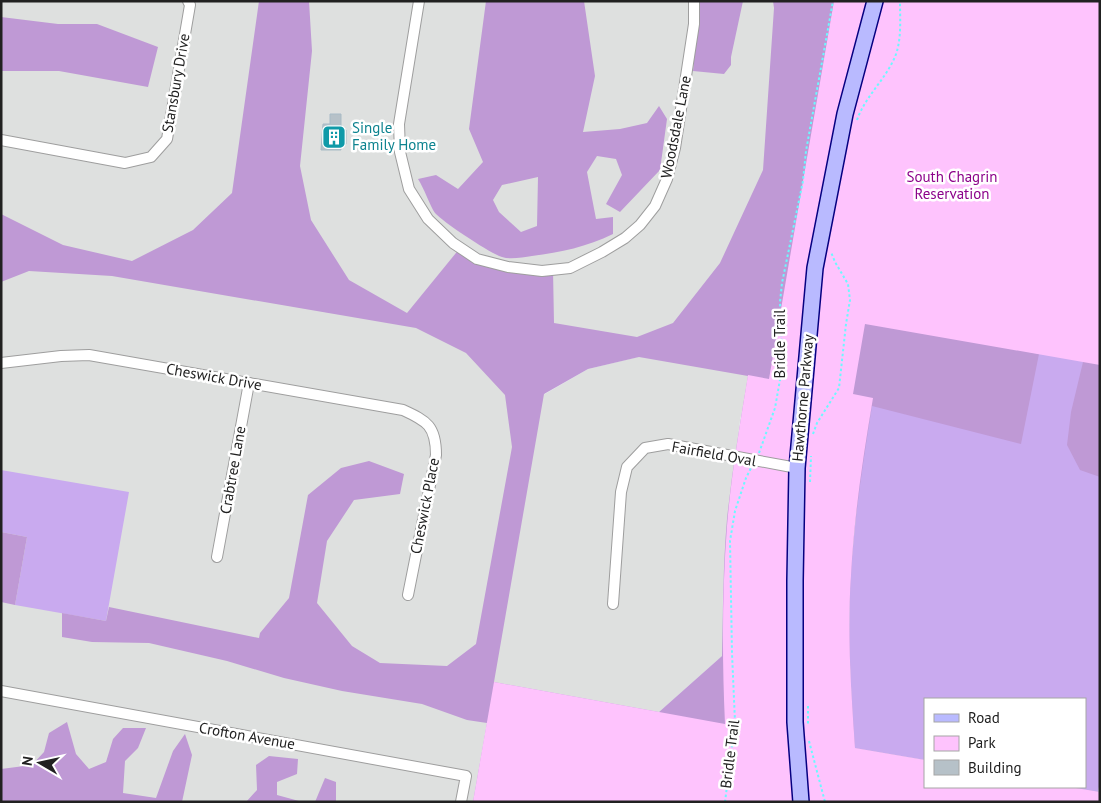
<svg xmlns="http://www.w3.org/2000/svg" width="1101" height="803" viewBox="0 0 1101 803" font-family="'PT Sans',sans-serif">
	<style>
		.residential { fill: #dee0df; fill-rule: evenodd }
		.grass { fill: #c9aaef }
		.forest { fill: #bf99d5; fill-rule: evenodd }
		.park { fill: #fec3fd }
		.building { fill: #b6c1c8; stroke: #a8bbc6 }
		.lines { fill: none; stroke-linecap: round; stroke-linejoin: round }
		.street-casing { stroke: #9e9e9e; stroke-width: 12 }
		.secondary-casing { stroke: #060081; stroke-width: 18 }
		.path { stroke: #6cf9ff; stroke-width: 2; stroke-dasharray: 2.5 2.5; stroke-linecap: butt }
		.street { stroke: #fff; stroke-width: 10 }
		.secondary { stroke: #b9baff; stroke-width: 15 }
		.labels { text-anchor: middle; stroke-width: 5; stroke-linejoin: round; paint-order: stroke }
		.street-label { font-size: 15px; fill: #212121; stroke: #fff }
		.culture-label { font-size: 15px; fill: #0d838f; stroke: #fff; text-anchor: start }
		.park-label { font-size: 15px; fill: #8c038a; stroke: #fff }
	</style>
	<rect width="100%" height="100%" fill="#e8ecf2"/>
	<!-- residential -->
	<path class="residential" d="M1 1H834L740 420 727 525 723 589 722 656 659 712 494 682 473 802H1ZM554 343 638 357 588 369 545 394Z"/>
	<!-- grass -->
	<g class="grass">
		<polygon points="1100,1 1100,781 1098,792 1070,787 1085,787 1085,699 925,699 925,760 854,748 849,645 850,577 860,476 873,398"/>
		<polygon points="1,470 129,492 106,621 15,605 27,537 1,532"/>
	</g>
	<!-- forest -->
	<g class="forest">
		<path d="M259 1H309L312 51 300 166 311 220 349 280 407 313 460 248 477 259 553 270 554 323 637 337 673 323 720 263 763 170 774 8 773 1H1091L1029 352 1039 354 1021 444 872 406C863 463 854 519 851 576 847 633 851 690 855 748L925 760V787H1070L1100 792V802H473L487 723 467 720 422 704 342 691 284 678 227 661 149 643 92 642 62 637V613L106 621 109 607 259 638 260 633 289 598 308 495 341 468 369 461 404 474 400 494 354 500 327 541 317 603 352 646 380 663 447 666 476 644 512 447 505 395 466 353 416 328 112 276 29 271 1 282V214L63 245 132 261 193 230 232 193ZM639 357 748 376C740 423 732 471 727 519 723 565 723 611 722 656L659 712 494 682 544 394 588 369Z"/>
		<path d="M486 1H584L595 76 583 132 620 129 647 123 659 106 667 119 660 170 620 212 606 204 622 175 616 159 597 156 587 172 596 219 613 217V234C587 247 561 252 532 256 523 257 511 260 502 257 491 254 443 222 435 213 430 206 424 188 418 179L436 175 458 189 483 162 469 129ZM538 177 537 226 521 232 499 212 493 200 502 185Z"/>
		<polygon points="697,1 743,1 731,57 731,65 724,74 693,71 697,30"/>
		<polygon points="1,17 58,24 97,24 158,47 148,87 59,71 1,71"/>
		<polygon points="1100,265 1100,477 1080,470 1067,445 1071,412 1083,362"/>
		<polygon points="1,532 27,537 15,605 1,602"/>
		<polygon points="67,722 76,754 89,769 106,762 113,739 123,728 146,728 138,748 125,761 123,793 156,798 173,751 185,734 192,755 182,802 1,802 1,769 32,765 44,752 49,733"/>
		<polygon points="269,756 298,759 297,774 277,782 277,795 299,801 311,802 246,802 257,790 256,765"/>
		<polygon points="325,778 336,782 336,802 315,802"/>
	</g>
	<!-- park -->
	<path class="park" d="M834 1H1100V365L865 324 853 394 873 398C863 457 854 516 851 576 847 633 851 690 855 748L925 760V787H1070L1100 792V802H473L494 682 725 724C722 658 722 592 727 526 731 476 740 425 748 375L769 379Z"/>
	<!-- building -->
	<polygon class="building" points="330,114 341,114 341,130 346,130 346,144 340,144 341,150 321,150 323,124 330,124"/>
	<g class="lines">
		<!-- street casing -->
		<g class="street-casing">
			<g id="street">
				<polyline points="419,1 399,124 400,152 409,189 428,219 453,243 477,259 508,267 542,271 570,268 602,252 625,238 640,225 655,206 667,179 675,148 694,24 694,1"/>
				<polyline points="1,140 125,163 151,157 167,139 190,5 188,1"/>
				<path d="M1 363 61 356 89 355 403 410C427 421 436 426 436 455L408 595"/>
				<polyline points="217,557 249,383"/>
				<polyline points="613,604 621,492 627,467 645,448 668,444 797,468"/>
				<polyline points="1,691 466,776 461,802"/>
			</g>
		</g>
		<!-- secondary casing -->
		<g class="secondary-casing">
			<polyline id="secondary" points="801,802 795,722 795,581 797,468 815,268 845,114 875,1"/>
		</g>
		<!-- path -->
		<g class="path">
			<path d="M857 120C865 97 884 81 894 59 902 42 900 20 900 1"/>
			<polyline points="813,434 817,423 839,388 846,324 850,300 848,284 835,262 831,252"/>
			<polyline points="759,453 775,408 781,374 782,354 780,302 782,283 803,181 806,151 833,1"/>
			<polyline points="810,482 811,456"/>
			<polyline points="808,706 808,726"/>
			<polyline points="809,741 825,802"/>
			<polyline points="725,802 735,722 732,653 730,541 735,511 746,478 751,468"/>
		</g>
		<!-- street -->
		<use href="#street" class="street"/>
		<!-- secondary -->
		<use href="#secondary" class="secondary"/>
	</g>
	<!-- icons -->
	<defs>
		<g id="building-square" transform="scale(1.25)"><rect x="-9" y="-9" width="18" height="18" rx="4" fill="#0f9aa8" stroke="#fff"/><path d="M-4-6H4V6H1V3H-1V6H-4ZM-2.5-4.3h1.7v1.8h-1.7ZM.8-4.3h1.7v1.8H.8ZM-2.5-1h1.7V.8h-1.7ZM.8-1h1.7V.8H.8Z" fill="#fff"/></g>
	</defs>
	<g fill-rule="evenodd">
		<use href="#building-square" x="334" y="137"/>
	</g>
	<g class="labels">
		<!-- street labels -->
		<g class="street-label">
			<text transform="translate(176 83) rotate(-80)" y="5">Stansbury Drive</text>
			<text transform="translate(676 127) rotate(-79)" y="5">Woodsdale Lane</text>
			<text transform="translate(780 344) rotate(-90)" y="5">Bridle Trail</text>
			<text transform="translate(214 377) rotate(10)" y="5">Cheswick Drive</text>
			<text transform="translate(803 398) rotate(-85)" y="5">Hawthorne Parkway</text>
			<text transform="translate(714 454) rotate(10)" y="5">Fairfield Oval</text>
			<text transform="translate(233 470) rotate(-80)" y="5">Crabtree Lane</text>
			<text transform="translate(425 506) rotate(-79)" y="5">Cheswick Place</text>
			<text transform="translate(247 736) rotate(10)" y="5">Crofton Avenue</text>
			<text transform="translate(730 754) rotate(-83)" y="5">Bridle Trail</text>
		</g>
		<!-- culture labels -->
		<g class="culture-label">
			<text x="352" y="133">Single<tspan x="352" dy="17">Family Home</tspan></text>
		</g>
		<!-- park labels -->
		<g class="park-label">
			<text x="952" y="182">South Chagrin<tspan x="952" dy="17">Reservation</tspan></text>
		</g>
	</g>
	<!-- border -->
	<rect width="1101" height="803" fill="none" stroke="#212121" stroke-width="5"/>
	<!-- legend -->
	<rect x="924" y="698" width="162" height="90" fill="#ffffff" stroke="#a6a6a6"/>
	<rect x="934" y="714" width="25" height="8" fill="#b9baff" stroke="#a6a6a6"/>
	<text x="968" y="723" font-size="15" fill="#212121">Road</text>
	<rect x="934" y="736" width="25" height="15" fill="#fec3fd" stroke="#a6a6a6"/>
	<text x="968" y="748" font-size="15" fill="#212121">Park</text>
	<rect x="934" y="760" width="25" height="15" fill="#b6c1c8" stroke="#a6a6a6"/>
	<text x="968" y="773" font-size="15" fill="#212121">Building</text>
	<!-- north arrow -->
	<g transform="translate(40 763) rotate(279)" stroke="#ffffff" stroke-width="4" paint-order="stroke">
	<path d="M0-4L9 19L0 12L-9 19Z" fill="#212121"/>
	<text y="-8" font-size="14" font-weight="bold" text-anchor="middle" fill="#212121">N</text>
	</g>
</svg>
